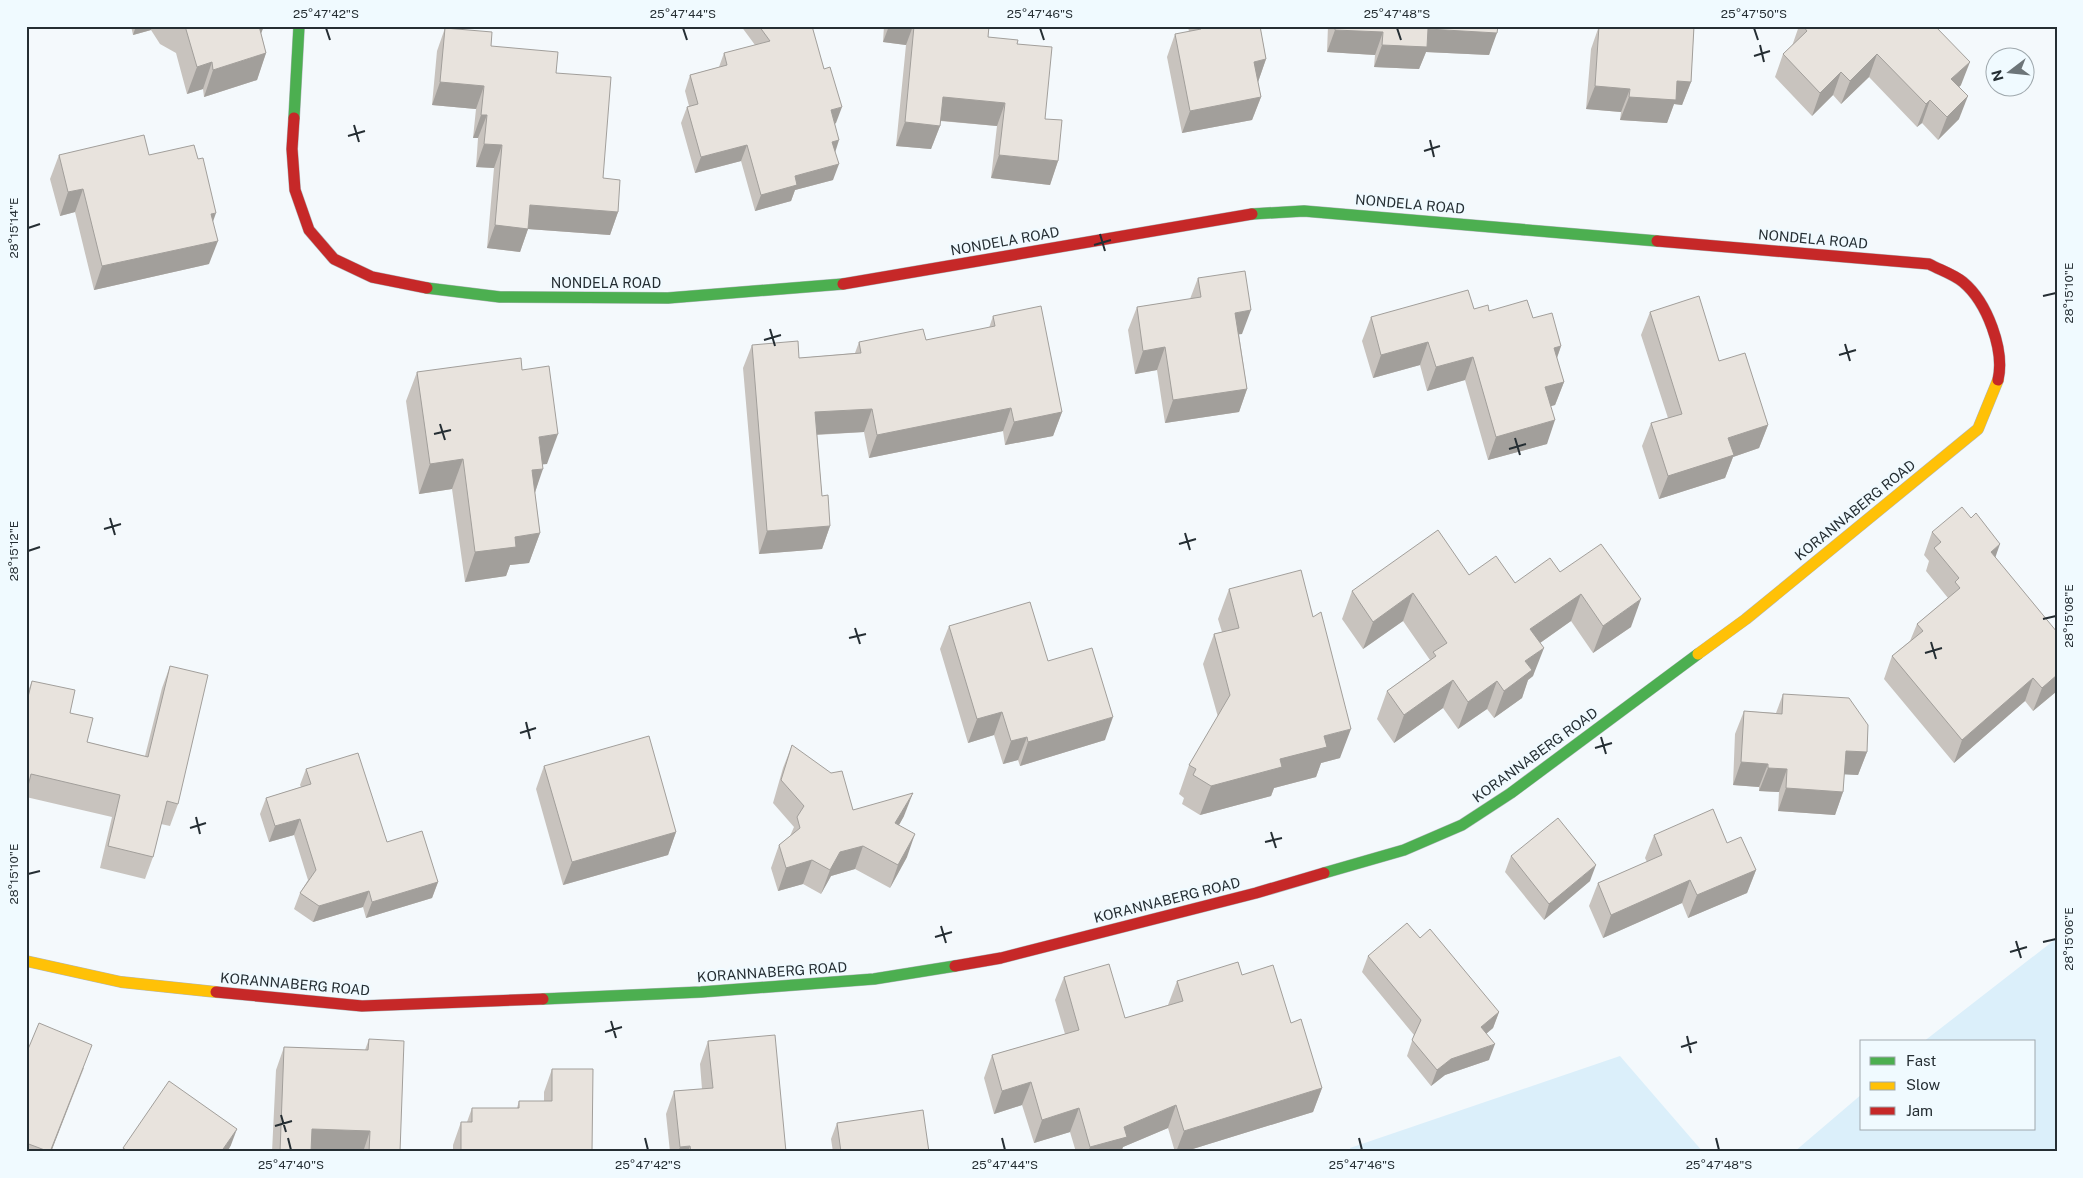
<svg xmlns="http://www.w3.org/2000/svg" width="2083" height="1178" viewBox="0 0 2083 1178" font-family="'Public Sans',sans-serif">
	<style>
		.green { fill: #dbeffa }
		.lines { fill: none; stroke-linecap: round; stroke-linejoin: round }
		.fast-casing { stroke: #b0b7bb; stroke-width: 12 }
		.slow-casing { stroke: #b0b7bb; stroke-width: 12 }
		.jam-casing { stroke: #b0b7bb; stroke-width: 12 }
		.fast { stroke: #4caf50; stroke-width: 11 }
		.slow { stroke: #ffc107; stroke-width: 11 }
		.jam { stroke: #c62828; stroke-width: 11 }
		.wall { fill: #c8c3be }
		.shaded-wall { fill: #a29f9b }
		.building { fill: #e8e3dd; stroke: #a29f9b }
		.ticks { fill: none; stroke: #252e33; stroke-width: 2 }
		.labels { text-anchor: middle; stroke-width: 4.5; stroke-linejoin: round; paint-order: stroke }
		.street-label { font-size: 14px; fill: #252e33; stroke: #f0faff }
		.neatline { fill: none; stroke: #252e33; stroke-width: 2 }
		.ticks-label { font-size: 12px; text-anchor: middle; fill: #252e33 }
	</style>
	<rect width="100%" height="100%" fill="#f4f9fc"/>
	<!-- green -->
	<g class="green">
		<polygon points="2057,938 2057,1152 1794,1152 1862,1094 1862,1129 2034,1129 2034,1042 1923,1042"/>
		<polygon points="1620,1056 1703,1152 1351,1152 1350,1148"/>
	</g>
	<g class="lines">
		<!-- fast casing -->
		<g class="fast-casing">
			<g id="fast">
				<polyline points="294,118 299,26"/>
				<polyline points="1252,214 1304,211 1657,241"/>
				<polyline points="427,288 500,297 668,298 843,284"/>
				<polyline points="1324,873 1404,850 1462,825 1511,793 1698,654"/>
				<polyline points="543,999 701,992 874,979 955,966"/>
			</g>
		</g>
		<!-- slow casing -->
		<g class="slow-casing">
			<g id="slow">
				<polyline points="1698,654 1746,619 1978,429 1998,380"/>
				<polyline points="26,961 121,982 216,992"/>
			</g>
		</g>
		<!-- jam casing -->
		<g class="jam-casing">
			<g id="jam">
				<polyline points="294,118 292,149 295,190 309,230 334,259 372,277 427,288"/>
				<path d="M1657 241 1929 264C1940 270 1953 274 1963 282 1987 302 2005 350 1998 380"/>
				<polyline points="843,284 1252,214"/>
				<polyline points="955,966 1001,958 1256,893 1324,873"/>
				<polyline points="216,992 362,1006 543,999"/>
			</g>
		</g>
		<!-- fast -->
		<use href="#fast" class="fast"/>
		<!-- slow -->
		<use href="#slow" class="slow"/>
		<!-- jam -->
		<use href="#jam" class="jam"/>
	</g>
	<!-- wall -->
	<g class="wall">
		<polygon points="131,26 264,26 261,33 266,53 257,80 204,97 203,89 187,94 176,53 160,44 151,30 133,35"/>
		<polygon points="741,26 812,26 836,123 835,124 835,152 833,180 795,190 791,201 755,211 741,161 695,173 681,123 687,107 689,106 685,91 690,75 719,67 724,53 755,45"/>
		<polygon points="884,26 989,26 988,37 1017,44 1045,119 1058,161 1050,185 991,178 997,126 940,121 940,126 931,149 896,146 906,45 883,42"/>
		<polygon points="1188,26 1260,26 1266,59 1258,82 1261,97 1252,120 1182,133 1167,57 1175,34 1189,32"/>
		<polygon points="1328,26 1498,26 1489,55 1426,52 1419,69 1374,67 1375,55 1327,52"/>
		<polygon points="1599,26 1622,27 1622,26 1694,26 1691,82 1682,105 1674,104 1667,123 1620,120 1621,112 1586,109 1591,49"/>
		<polygon points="1799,26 1935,26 1961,85 1959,87 1959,119 1938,140 1922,123 1917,127 1869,77 1841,104 1833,95 1812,116 1775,77 1783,54 1792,46"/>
		<polygon points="445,28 556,73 618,212 610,235 528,229 520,252 487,248 494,168 476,167 478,138 473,138 476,109 432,105 437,51"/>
		<polygon points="59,155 149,155 198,159 213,222 209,264 94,290 75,212 60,216 50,179"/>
		<polygon points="1198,278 1242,334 1239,334 1247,389 1239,412 1165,423 1157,370 1135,374 1128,330 1137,307 1190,299"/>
		<polygon points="1474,309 1489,311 1533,318 1561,346 1557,358 1564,382 1555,405 1551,406 1547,444 1488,460 1465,380 1427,391 1420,365 1373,378 1362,341 1371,317"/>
		<polygon points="1650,312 1719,361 1768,425 1759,448 1733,457 1725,478 1659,499 1642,446 1651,423 1668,418 1641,335"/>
		<polygon points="993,316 1062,412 1053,436 1005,445 1003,431 869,458 864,432 817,435 822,496 830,526 822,549 759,554 743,368 752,345 799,358 855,353 859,342 926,340 989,328"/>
		<polygon points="522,370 547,464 543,464 535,493 540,533 529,563 510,565 506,576 465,582 452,489 419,494 406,401 417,372"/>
		<polygon points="1932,532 1995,558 2057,632 2057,691 2033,711 2025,701 1954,763 1884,679 1892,656 1910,641 1917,624 1948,598 1926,571 1929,561 1924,555"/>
		<polygon points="1560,572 1631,627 1593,653 1571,621 1540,643 1533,676 1528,680 1522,698 1494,718 1487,709 1458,729 1443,708 1394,743 1377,719 1387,691 1430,660 1403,621 1363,649 1342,619 1352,591 1469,575 1515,583"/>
		<polygon points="1229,589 1340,758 1321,763 1316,777 1274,788 1271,796 1200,815 1182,804 1184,798 1179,794 1189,765 1218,717 1203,664 1214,634 1222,632 1218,619"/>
		<polygon points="949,626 1048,661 1105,740 1020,766 1018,760 1003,764 994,735 968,743 940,649"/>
		<polygon points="170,666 178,804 170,826 161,824 153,857 145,879 100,868 112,817 26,797 26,696 32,681 70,713 87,742 145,756 162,688"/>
		<polygon points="1783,694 1867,752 1858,775 1844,774 1843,792 1835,815 1778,811 1779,792 1759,791 1759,787 1733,785 1735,734 1744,711 1776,713"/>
		<polygon points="792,745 853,810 904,816 899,825 907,857 890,888 855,869 831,876 821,894 803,884 778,891 771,868 779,845 790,836 794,827 773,803 783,768"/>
		<polygon points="544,766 676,832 668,855 563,885 536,789"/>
		<polygon points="306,769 387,842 438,882 432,898 366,918 363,907 313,922 294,909 300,893 308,880 294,835 269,842 260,814 266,798 301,787 300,785"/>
		<polygon points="1654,835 1727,843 1756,870 1747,893 1688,918 1682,903 1603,938 1589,906 1598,883 1647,862 1645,858"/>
		<polygon points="1511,856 1590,881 1544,920 1505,872"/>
		<polygon points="1420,938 1499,1012 1493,1028 1486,1034 1489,1060 1445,1075 1431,1086 1407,1056 1414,1035 1362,972 1368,956"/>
		<polygon points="1242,975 1291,1023 1322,1088 1313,1112 1183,1152 1175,1152 1168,1128 1123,1147 1121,1152 1076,1152 1070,1132 1034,1143 1022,1105 994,1114 984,1078 992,1055 1065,1034 1055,1000 1064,977 1125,1018 1168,1005 1177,981"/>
		<polygon points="369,1039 400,1152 272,1152 276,1070 284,1047 365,1050"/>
		<polygon points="708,1041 786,1152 670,1152 666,1114 674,1091 702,1089 700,1064"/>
		<polygon points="26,1054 84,1068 51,1152 26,1152"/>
		<polygon points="552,1069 592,1152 453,1152 453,1145 461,1122 467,1122 472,1108 517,1108 519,1101 544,1101 544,1092"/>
		<polygon points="837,1123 929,1152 833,1152 831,1139"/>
		<polygon points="231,1145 227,1152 122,1152 123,1148"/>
	</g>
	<!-- shaded-wall -->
	<g class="shaded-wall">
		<polygon points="136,26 152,26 151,30 133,35"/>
		<polygon points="250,26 264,26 260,36"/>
		<polygon points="889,26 913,26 906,45 883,42"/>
		<polygon points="1428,29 1497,33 1489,55 1426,52 1419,69 1374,67 1382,45"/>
		<polygon points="1335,30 1383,32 1375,55 1327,52"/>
		<polygon points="266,53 257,80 204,97 213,70"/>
		<polygon points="1877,54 1869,77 1841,104 1850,81"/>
		<polygon points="1266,59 1258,82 1246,84 1254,62"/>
		<polygon points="212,62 203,89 187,94 197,67"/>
		<polygon points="1970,62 1961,85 1943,103 1951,79"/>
		<polygon points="1841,72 1833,95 1812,116 1820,93"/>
		<polygon points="1677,81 1691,82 1682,105 1674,104 1667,123 1620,120 1629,97"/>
		<polygon points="440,82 484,86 476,109 432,105"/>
		<polygon points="1595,86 1630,89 1621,112 1586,109"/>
		<polygon points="1968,96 1959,119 1938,140 1947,117"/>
		<polygon points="943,97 1005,103 997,126 934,120"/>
		<polygon points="1261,97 1252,120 1182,133 1190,111"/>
		<polygon points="1930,100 1922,123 1917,127 1926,104"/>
		<polygon points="842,107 836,123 825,126 831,110"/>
		<polygon points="481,115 487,115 478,138 473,138"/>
		<polygon points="905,122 940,126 931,149 896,146"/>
		<polygon points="839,140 834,156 832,142"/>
		<polygon points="484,144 502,145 494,168 476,167"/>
		<polygon points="747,145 741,161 695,173 701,157"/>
		<polygon points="999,155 1058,161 1050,185 991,178"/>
		<polygon points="839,164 833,180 795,190 791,201 755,211 761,195 795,176"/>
		<polygon points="83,189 75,212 60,216 68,192"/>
		<polygon points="530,205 618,212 610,235 528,229 520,252 487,248 495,225"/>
		<polygon points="216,213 208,236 211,214"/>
		<polygon points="218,241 209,264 94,290 102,266"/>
		<polygon points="1251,310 1242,334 1227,336 1235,313"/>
		<polygon points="1428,342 1420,365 1373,378 1381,355"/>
		<polygon points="1561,346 1553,369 1554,348"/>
		<polygon points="1165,347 1157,370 1135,374 1143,351"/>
		<polygon points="1473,357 1465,380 1427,391 1436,367"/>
		<polygon points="1564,382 1555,405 1537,410 1545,387"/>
		<polygon points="1247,389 1239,412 1165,423 1173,400"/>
		<polygon points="1011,408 1003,431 869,458 877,435"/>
		<polygon points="872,409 864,432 807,435 815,412"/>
		<polygon points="1062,412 1053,436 1005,445 1014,422"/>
		<polygon points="1555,420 1547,444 1488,460 1496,437"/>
		<polygon points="1768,425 1759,448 1733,457 1725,478 1659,499 1668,476 1728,438"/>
		<polygon points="558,434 547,464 528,466 539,437"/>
		<polygon points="463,459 452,489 419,494 430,464"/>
		<polygon points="543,469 533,498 532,470"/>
		<polygon points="830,526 822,549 759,554 767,531"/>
		<polygon points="540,533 529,563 510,565 506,576 465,582 475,552 515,537"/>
		<polygon points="2000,544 1992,567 1991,552"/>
		<polygon points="1413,593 1403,621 1363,649 1373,622"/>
		<polygon points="1581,594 1571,621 1520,657 1530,629"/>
		<polygon points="1641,599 1631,627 1593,653 1603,626"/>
		<polygon points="1544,648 1533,676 1528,680 1522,698 1494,718 1504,691 1525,661"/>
		<polygon points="2057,674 2057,691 2033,711 2042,688"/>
		<polygon points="2033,678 2025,701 1954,763 1962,740"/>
		<polygon points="1453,680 1443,708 1394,743 1404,715"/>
		<polygon points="1497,681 1487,709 1458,729 1468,702"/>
		<polygon points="1002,712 994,735 968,743 977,719"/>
		<polygon points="1113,717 1105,740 1020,766 1028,742"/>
		<polygon points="1351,729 1340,758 1321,763 1316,777 1274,788 1271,796 1200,815 1211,786 1324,736"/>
		<polygon points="1027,737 1018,760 1003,764 1011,741"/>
		<polygon points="1846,751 1867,752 1858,775 1837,774"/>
		<polygon points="1741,762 1768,764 1759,787 1733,785"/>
		<polygon points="1768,768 1787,769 1779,792 1759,791"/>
		<polygon points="1786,788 1843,792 1835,815 1778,811"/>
		<polygon points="913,793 904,816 887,846 895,823"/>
		<polygon points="300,819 294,835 269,842 275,826"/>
		<polygon points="676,832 668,855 563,885 572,862"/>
		<polygon points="915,834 907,857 890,888 898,865"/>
		<polygon points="863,846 855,869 831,876 821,894 830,870 840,852"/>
		<polygon points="812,860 803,884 778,891 786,868"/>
		<polygon points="1596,865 1590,881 1544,920 1549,904"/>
		<polygon points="1756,870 1747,893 1688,918 1697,895"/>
		<polygon points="1690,880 1682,903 1603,938 1611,915"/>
		<polygon points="438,882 432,898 366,918 372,902"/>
		<polygon points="369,891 363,907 313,922 319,906"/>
		<polygon points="1499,1012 1493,1028 1475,1043 1481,1027"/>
		<polygon points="1495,1044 1489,1060 1445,1075 1431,1086 1437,1070 1451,1059"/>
		<polygon points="92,1045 51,1152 50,1152"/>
		<polygon points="1031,1082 1022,1105 994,1114 1002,1091"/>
		<polygon points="1322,1088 1313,1112 1183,1152 1176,1152 1184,1131"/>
		<polygon points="1176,1105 1168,1128 1123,1147 1121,1152 1088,1152 1090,1147 1124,1127"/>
		<polygon points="1079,1108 1070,1132 1034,1143 1042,1120"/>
		<polygon points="237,1129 231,1145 227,1152 221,1152"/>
		<polygon points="312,1129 370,1131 363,1152 304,1152"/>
		<polygon points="690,1146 688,1152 678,1152 680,1147"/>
	</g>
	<!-- building -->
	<g class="building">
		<polygon points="185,26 259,26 266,53 213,70 212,62 197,67"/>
		<polygon points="759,26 812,26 824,69 830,67 842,107 831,110 839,140 832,142 839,164 795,176 797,185 761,195 747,145 701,157 687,107 698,104 690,75 727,65 724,53 770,41"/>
		<polygon points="914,26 989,26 988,37 1018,40 1017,44 1052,47 1045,119 1062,120 1058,161 999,155 1005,103 943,97 940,126 905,122"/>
		<polygon points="1200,26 1260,26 1266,59 1254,62 1261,97 1190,111 1175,34 1201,29"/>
		<polygon points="1335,26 1498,26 1497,33 1428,29 1427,47 1382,45 1383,32 1335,30"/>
		<polygon points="1599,26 1629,28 1629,26 1694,26 1691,82 1677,81 1676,100 1629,97 1630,89 1595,86"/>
		<polygon points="1803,26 1935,26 1970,62 1951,79 1968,96 1947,117 1930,100 1926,104 1877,54 1850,81 1841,72 1820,93 1783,54 1807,31"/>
		<polygon points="445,28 492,32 491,46 558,52 556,73 611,77 603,178 620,180 618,212 530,205 528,229 495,225 502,145 484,144 487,115 481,115 484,86 440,82"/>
		<polygon points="144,135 149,155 194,145 198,159 203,158 216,213 211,214 218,241 102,266 83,189 68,192 59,155"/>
		<polygon points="1245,271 1251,310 1235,313 1247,389 1173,400 1165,347 1143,351 1137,307 1201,297 1198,278"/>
		<polygon points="1468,290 1474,309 1488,305 1489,311 1527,300 1533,318 1552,313 1561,346 1554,348 1564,382 1545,387 1555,420 1496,437 1473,357 1436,367 1428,342 1381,355 1371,317"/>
		<polygon points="1699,296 1719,361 1745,353 1768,425 1728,438 1734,455 1668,476 1651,423 1682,414 1650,312"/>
		<polygon points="1041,306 1062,412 1014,422 1011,408 877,435 872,409 815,412 822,496 828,495 830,526 767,531 752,345 798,341 799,358 861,353 859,342 923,329 926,340 995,326 993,316"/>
		<polygon points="521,358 522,370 549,366 558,434 539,437 543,469 532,470 540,533 515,537 516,547 475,552 463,459 430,464 417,372"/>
		<polygon points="26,398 27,398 26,418"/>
		<polygon points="1962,507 1971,518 1976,513 2000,544 1991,552 2057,632 2057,675 2042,688 2033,678 1962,740 1892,656 1923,631 1917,624 1960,588 1955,582 1959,578 1934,548 1941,542 1932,532"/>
		<polygon points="1438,530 1469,575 1496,556 1515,583 1550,558 1560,572 1601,544 1641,599 1603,626 1581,594 1530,629 1544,648 1525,661 1532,670 1504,691 1497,681 1468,702 1453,680 1404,715 1387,691 1436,656 1433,652 1447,643 1413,593 1373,622 1352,591"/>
		<polygon points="1301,570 1313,617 1321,612 1351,729 1324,736 1327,747 1280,759 1282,767 1211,786 1193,775 1196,769 1189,765 1230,695 1214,634 1239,628 1229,589"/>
		<polygon points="1030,602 1048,661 1092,648 1113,717 1028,742 1027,737 1011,741 1002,712 977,719 949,626"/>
		<polygon points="170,666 208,675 178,804 167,801 153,857 108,846 120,795 31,774 26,794 26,705 32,681 75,690 70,713 93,718 87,742 148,757"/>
		<polygon points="1783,694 1849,698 1868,725 1867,752 1846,751 1843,792 1786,788 1787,769 1768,768 1768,764 1741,762 1744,711 1782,714"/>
		<polygon points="649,736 676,832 572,862 544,766"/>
		<polygon points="792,745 831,773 842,771 853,810 913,793 895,823 915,834 898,865 863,846 840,852 830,870 812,860 786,868 779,845 800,828 797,817 804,806 781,780"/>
		<polygon points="358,753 387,842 422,831 438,882 372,902 369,891 319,906 300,893 316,870 300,819 275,826 266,798 311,784 306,769"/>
		<polygon points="1713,809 1727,843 1741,837 1756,870 1697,895 1690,880 1611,915 1598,883 1662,855 1654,835"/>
		<polygon points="1558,818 1596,865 1549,904 1511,856"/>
		<polygon points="1407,923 1420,938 1430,929 1499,1012 1481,1027 1495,1044 1451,1059 1437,1070 1412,1040 1421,1020 1368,956"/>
		<polygon points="1238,962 1242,975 1273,965 1291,1023 1301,1019 1322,1088 1184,1131 1176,1105 1124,1127 1127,1137 1090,1147 1079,1108 1042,1120 1031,1082 1002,1091 992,1055 1079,1030 1064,977 1109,964 1125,1018 1183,1001 1177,981"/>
		<polygon points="39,1023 92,1045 50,1152 26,1143 26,1054"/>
		<polygon points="775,1035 786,1152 691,1152 690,1146 680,1147 674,1091 713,1088 708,1041"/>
		<polygon points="369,1039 404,1041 400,1152 369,1152 370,1131 312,1129 311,1152 280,1152 284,1047 368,1050"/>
		<polygon points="552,1069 593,1069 592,1152 461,1152 461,1122 472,1122 472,1108 519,1108 519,1101 552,1101"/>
		<polygon points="169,1081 237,1129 221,1152 129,1152 123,1148"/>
		<polygon points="923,1110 929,1152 841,1152 837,1123"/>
	</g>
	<!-- ticks -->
	<path class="ticks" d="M326 28 330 40M683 28 687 40M1040 28 1044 40M1397 28 1401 40M1754 28 1758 40M1760 45 1764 62M1754 56 1770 51M354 125 359 142M348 136 365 131M1430 140 1434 157M1424 151 1440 146M28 228 40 224M1100 234 1105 251M1094 245 1111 240M2043 296 2056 293M770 329 775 346M764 340 781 335M1845 344 1850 361M1839 355 1856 350M440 424 445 440M434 434 451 430M1515 438 1520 455M1509 449 1526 444M110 518 115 535M104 529 121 524M1185 533 1190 550M1179 544 1196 539M28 551 40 547M2043 619 2056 616M855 628 860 644M849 638 866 634M1931 642 1936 659M1925 653 1942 648M526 722 530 739M520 733 536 728M1601 737 1606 754M1595 748 1612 743M196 817 200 834M190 828 206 823M1271 832 1276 848M1265 842 1282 838M28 874 40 871M941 926 946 943M935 937 952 932M2016 941 2021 958M2043 942 2056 939M2010 952 2027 947M611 1021 616 1038M605 1032 622 1027M1687 1036 1691 1053M1681 1047 1697 1042M281 1115 286 1132M275 1126 292 1121M288 1138 291 1150M645 1138 648 1150M1002 1138 1005 1150M1359 1138 1362 1150M1716 1138 1719 1150"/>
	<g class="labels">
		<!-- street labels -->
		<g class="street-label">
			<text transform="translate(1410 204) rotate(5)" y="5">NONDELA ROAD</text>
			<text transform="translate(1813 239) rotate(5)" y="5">NONDELA ROAD</text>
			<text transform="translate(1005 241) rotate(-10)" y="5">NONDELA ROAD</text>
			<text x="606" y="288">NONDELA ROAD</text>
			<text transform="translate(1855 510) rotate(-39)" y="5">KORANNABERG ROAD</text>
			<text transform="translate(1535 755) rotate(-36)" y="5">KORANNABERG ROAD</text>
			<text transform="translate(1167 900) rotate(-14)" y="5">KORANNABERG ROAD</text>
			<text transform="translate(772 972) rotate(-4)" y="5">KORANNABERG ROAD</text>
			<text transform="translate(295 984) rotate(5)" y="5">KORANNABERG ROAD</text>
		</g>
	</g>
	<!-- border -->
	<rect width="2083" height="1178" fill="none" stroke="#f0faff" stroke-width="55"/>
	<!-- legend -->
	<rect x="1860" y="1040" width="175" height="90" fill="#f0faff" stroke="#9fa8ad"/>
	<rect x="1870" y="1057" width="25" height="8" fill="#4caf50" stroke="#9fa8ad"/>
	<text x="1906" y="1066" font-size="15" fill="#252e33">Fast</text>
	<rect x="1870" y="1082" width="25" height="8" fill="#ffc107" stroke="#9fa8ad"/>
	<text x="1906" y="1090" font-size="15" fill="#252e33">Slow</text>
	<rect x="1870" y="1107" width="25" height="8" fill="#c62828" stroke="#9fa8ad"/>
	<text x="1906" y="1116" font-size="15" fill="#252e33">Jam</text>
	<!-- north arrow -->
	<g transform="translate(2010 72) rotate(254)"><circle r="24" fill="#f0faff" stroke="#9fa8ad"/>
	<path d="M0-4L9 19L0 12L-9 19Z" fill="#6d7579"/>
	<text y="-8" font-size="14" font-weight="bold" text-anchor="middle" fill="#252e33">N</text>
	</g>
	<rect x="28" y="28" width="2028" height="1122" class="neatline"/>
	<g class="ticks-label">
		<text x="326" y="18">25°47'42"S</text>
		<text x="683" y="18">25°47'44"S</text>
		<text x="1040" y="18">25°47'46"S</text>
		<text x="1397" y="18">25°47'48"S</text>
		<text x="1754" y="18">25°47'50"S</text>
		<text transform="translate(14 228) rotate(-90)" y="4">28°15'14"E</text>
		<text transform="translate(2069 293) rotate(-90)" y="4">28°15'10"E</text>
		<text transform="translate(14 551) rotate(-90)" y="4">28°15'12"E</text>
		<text transform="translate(2069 616) rotate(-90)" y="4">28°15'08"E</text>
		<text transform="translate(14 874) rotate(-90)" y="4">28°15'10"E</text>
		<text transform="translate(2069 939) rotate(-90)" y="4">28°15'06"E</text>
		<text x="291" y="1169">25°47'40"S</text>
		<text x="648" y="1169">25°47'42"S</text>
		<text x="1005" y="1169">25°47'44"S</text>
		<text x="1362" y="1169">25°47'46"S</text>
		<text x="1719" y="1169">25°47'48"S</text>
	</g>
</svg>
